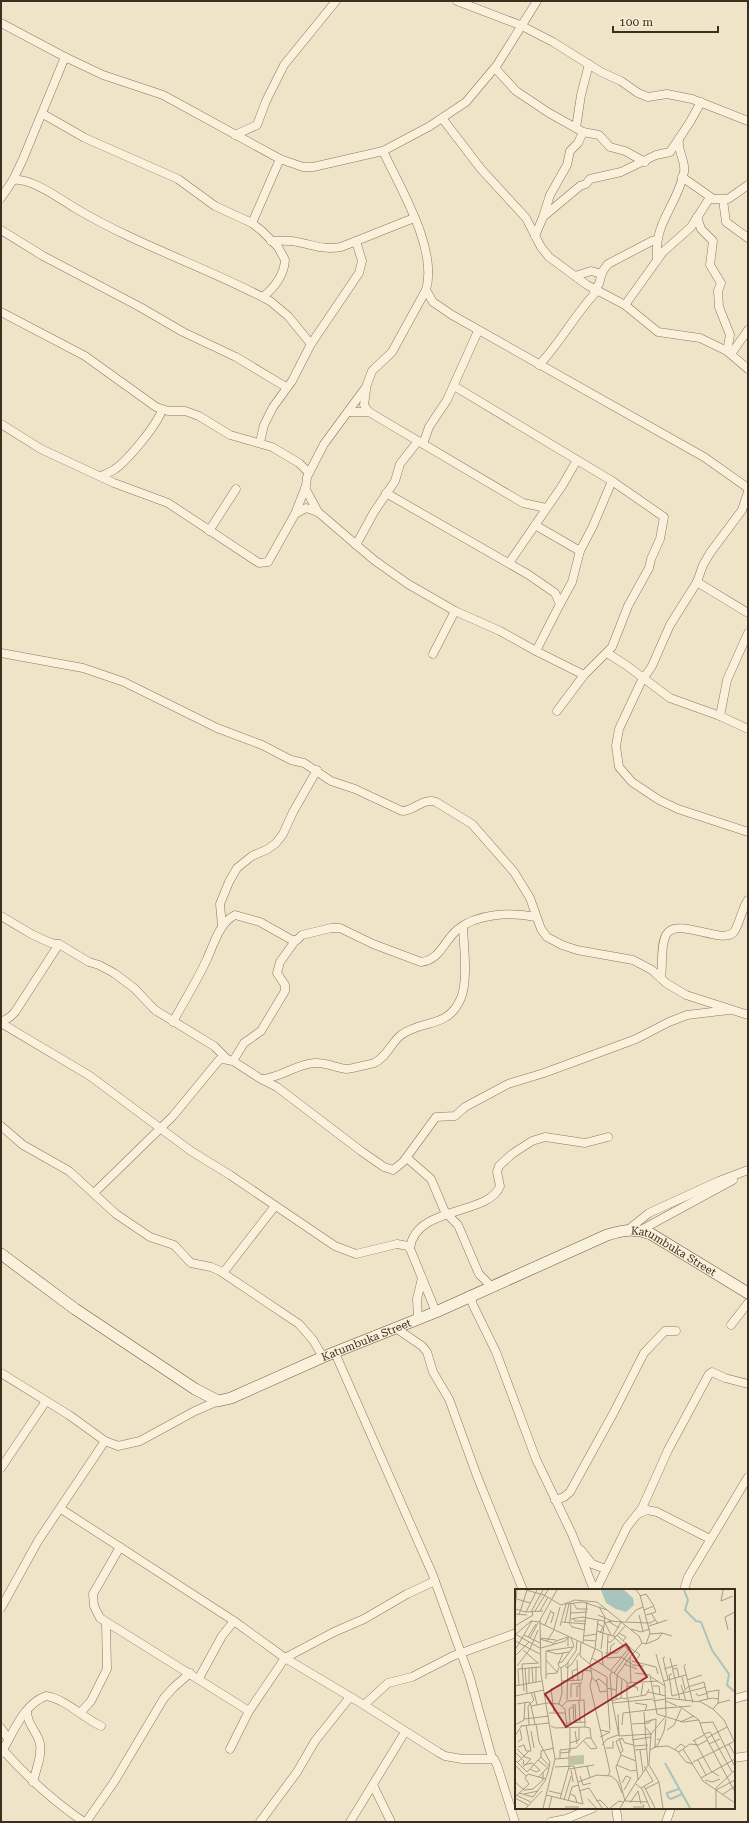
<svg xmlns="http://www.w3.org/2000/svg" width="749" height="1823" viewBox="0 0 749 1823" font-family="'Roboto Serif',serif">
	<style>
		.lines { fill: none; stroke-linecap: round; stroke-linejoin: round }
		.street-casing { stroke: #8d765c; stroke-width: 9 }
		.secondary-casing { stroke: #6f573f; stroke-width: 12 }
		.street { stroke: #faf1dc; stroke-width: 8 }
		.secondary { stroke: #faf1dc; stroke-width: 11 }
		.labels { text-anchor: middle; stroke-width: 4; stroke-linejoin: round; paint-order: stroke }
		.street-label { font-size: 11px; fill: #3d2e20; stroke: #f7eed8 }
		.inset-river { fill: none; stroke: #a9c4bc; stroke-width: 2 }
		.inset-road { fill: none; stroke: #a89b85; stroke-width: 1 }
		.view { fill: #9e2a2b; fill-opacity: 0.15; stroke: #9e2a2b; stroke-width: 2 }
		.inset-edge { fill: none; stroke: #3d2e20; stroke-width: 2 }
	</style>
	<rect width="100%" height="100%" fill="#f0e4c8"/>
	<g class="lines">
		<!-- street casing -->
		<g class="street-casing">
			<g id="street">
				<polyline points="457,1 520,25 553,42 601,72 621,81 638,93 648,97 667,94 692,99 748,121"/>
				<polyline points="1,23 65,57 103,75 163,95 280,159 303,167 313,167 383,151 430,126 466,102 497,65 537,1"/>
				<polyline points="495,68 516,91 549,113 583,132 599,135 610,147 625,151 645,162"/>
				<path d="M43 114 85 138 178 179 215 206 252 223 262 231 278 247 285 260C284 276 275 287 263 297"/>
				<polyline points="442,118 481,169 526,218 541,247 549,257 587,285 625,305 658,332 700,338 727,351 748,369"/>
				<polyline points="576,128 581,95 589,64"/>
				<polyline points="235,135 257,125 266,101 284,65 336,1"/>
				<polyline points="682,177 712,198"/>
				<path d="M13 180C30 177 60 199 75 208 137 245 206 267 270 301L288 316 311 344"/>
				<polyline points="1,198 13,180 23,159 65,57"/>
				<polyline points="723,200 726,222 748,238"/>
				<polyline points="543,217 550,195 567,165 570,151 578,143 583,132"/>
				<polyline points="697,217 701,229 713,241 710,265 721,283 718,291 719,307 730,335 727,351"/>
				<polyline points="252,223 280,159"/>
				<polyline points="1,230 43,256 140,307 183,332 236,357 286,387"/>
				<polyline points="535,236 543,217 580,186 586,184 590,179 621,172 656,155 670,152 690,122 701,102"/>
				<path d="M271 241C280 241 289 240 297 242 314 245 323 250 341 247L414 218"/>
				<path d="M657 260C654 220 677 207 684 172 686 160 677 152 679 139"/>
				<polyline points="575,276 591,271 602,274"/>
				<polyline points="426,290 433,302 452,315 704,457 748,488"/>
				<polyline points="594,290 599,284 602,272 608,264 652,241 657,240"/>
				<polyline points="625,305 663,252 691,227 709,199 728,199 748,185"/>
				<polyline points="1,312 85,356 156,407 168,411 185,411 199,416 230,435 272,447 299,463 309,473"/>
				<polyline points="731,354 748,330"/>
				<path d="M539 365C561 342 575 314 597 291"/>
				<polyline points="454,386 612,481 664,517 660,539 651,559 649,568 628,606 612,647 584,675 557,711"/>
				<polyline points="366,390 364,405 369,412 523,503 546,508"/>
				<polyline points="348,412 369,412"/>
				<path d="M1 424 41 449 114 483 168 503 259 563 268 562 295 514 306 486 307 477 324 444 366 387 372 371 392 352 426 290C438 249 400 188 383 151"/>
				<polyline points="260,442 264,425 273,407 292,381 311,344 359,273 362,261 356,241"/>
				<polyline points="423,444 429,427 447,400 478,331"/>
				<path d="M101 476C105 474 111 472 115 469 128 460 157 425 162 410"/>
				<polyline points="305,488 318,512"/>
				<polyline points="748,492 742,510 710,553 703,565 697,582 670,625 652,666 641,682 619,729 616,746 619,767 632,782 659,800 678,809 748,832"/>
				<polyline points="386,493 529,575 555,593 560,604 536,651"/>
				<polyline points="295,514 306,508 318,512 374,560 408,584 455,611 500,631 536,651 584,675"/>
				<polyline points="535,525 580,551"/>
				<polyline points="209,531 236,489"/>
				<polyline points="356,545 374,512 395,481 400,464 418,441"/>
				<polyline points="509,563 562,486 577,460"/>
				<polyline points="697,582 748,613"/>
				<polyline points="560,604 572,582 580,551 593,526 612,481"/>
				<path d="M1 653 83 668 124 682 217 728 262 745 291 760 304 763 331 781 355 789 402 811C415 811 423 797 436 802L472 824 514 872 530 898 541 929 547 937 562 945 577 950 633 960 652 970 666 983 686 995 748 1015"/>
				<polyline points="607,653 626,665 670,698 720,716 748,729"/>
				<polyline points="433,654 455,611"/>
				<polyline points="720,716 727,680 748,633"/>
				<polyline points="1,916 33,935 51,943 59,944 89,962 99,965 114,973 134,988 155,1010 214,1046 227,1059"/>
				<polyline points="222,926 220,904 229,882 237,868 252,856 268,849 276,843 283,834 293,812 317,770"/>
				<path d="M661 978C663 965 660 947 666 935 676 916 719 944 733 933 738 929 742 908 748 900"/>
				<polyline points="1,1022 10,1017 15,1012 59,944"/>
				<path d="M173 1022C184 1001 197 981 207 959 214 944 219 923 235 915L260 922 292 940H297L302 935 331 928H340L373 944 421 962C440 960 444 941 457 930 477 913 511 912 536 917"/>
				<polyline points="1,1023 90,1076 191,1151 230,1175 335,1246 356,1254 397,1244 408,1246 411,1251 436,1312"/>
				<polyline points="233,1061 244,1043 261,1031 285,991 285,985 277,973 280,962 295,941"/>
				<path d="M263 1079C282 1077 297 1064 314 1063 326 1062 336 1068 347 1069 349 1069 371 1064 374 1063 386 1058 391 1043 401 1035 423 1019 448 1029 461 998 468 981 464 947 463 928"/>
				<polyline points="1,1126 23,1145 69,1171 116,1214 150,1237 174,1245 191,1263 211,1267 220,1271 299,1324 313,1340 323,1357"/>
				<polyline points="407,1158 431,1179 445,1212 458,1225 479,1274 491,1286"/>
				<polyline points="94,1193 173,1116 219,1060 223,1059 233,1061 261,1079 277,1087 361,1151 384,1167 393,1170 403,1162 436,1117 455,1116 465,1107 508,1084 544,1073 636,1039 669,1022 687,1015 729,1010"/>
				<polyline points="629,1229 649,1213 719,1181 748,1170"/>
				<polyline points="641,1230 733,1180"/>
				<path d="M410 1248C416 1205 489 1216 500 1186L497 1172 499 1166 512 1154 532 1141 545 1137 585 1143 608 1137"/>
				<polyline points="223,1273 275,1206"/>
				<polyline points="470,1295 473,1305 496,1352 536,1459 572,1534 594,1590"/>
				<polyline points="418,1319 417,1299 422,1278"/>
				<polyline points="731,1325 748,1303"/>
				<polyline points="398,1327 400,1331 422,1346 427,1352 433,1372 449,1399 477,1476 523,1590"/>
				<polyline points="335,1353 432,1573 470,1678 492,1758"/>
				<polyline points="1,1373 69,1415 105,1441 118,1446 140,1441 195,1411 218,1401"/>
				<polyline points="1,1468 46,1401"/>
				<polyline points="555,1500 564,1497 570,1492 614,1412 644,1353 665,1331 676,1331"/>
				<polyline points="61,1509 234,1621 285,1658 364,1705 438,1752 445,1756 462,1759 494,1759 497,1765 515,1822"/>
				<polyline points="638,1514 647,1510 657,1512 710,1539"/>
				<polyline points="120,1547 93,1594 94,1606 100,1618 249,1711"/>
				<polyline points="581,1550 592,1564 606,1569"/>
				<polyline points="596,1590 627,1527 642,1508 668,1450 709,1374 712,1372 725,1378 748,1384"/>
				<polyline points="684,1590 688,1577 748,1477"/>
				<polyline points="1,1608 38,1541 105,1441"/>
				<polyline points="199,1678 222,1636 234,1621"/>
				<polyline points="734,1699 748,1695"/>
				<polyline points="364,1705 388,1683 412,1677 453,1656 516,1633"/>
				<path d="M27 1712C27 1725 38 1732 40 1744 42 1757 36 1769 33 1782"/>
				<polyline points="80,1713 91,1701 107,1669 106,1623"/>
				<polyline points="1,1728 8,1739"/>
				<polyline points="230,1749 249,1711 285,1658 334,1632 364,1619 407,1594 435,1581"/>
				<path d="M3 1750C27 1777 53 1801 84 1822"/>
				<path d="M1 1753C13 1734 23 1704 46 1696 66 1699 83 1718 101 1726"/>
				<polyline points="734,1758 748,1756"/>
				<polyline points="373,1785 391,1822"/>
				<polyline points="616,1808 618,1822"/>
				<polyline points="86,1822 114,1782 164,1698 174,1687 190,1673"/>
				<polyline points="260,1822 297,1772 315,1741 350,1697"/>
				<polyline points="350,1822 405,1732"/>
				<polyline points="551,1822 566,1819 593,1808"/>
				<polyline points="666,1822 671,1808"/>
			</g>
		</g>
		<!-- secondary casing -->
		<g class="secondary-casing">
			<g id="secondary">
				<path id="s1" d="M1 1254 75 1309 195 1389 218 1401 231 1398 323 1357 436 1312 607 1235C623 1230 635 1228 651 1234L748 1293"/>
			</g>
		</g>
		<!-- street -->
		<use href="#street" class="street"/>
		<!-- secondary -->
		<use href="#secondary" class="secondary"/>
	</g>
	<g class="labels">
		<!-- street labels -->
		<g class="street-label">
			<text dy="4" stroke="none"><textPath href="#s1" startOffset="758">Katumbuka Street</textPath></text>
			<text dy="4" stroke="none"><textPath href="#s1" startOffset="423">Katumbuka Street</textPath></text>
		</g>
	</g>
	<!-- overview -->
	<g transform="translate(515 1589)">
		<rect width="220" height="220" fill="#f0e4c8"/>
		<path d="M69 166V175L55 176V167Z" fill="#bfc49a"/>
		<path d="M86 1H109L118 9 119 16 111 23 101 20 91 14Z" fill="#a9c4bc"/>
		<path class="inset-river" d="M169 1 173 11 170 21 181 32 186 33 197 61 214 85 212 96 220 103M150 174 175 219M164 200 152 204 153 208 156 210 167 205"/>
		<path class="inset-road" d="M11 1 29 6 46 16 60 11 82 13 107 33 135 34 140 31M208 1 206 12 218 7M220 1V16M125 7 131 5 139 17 129 21M2 10 15 14M58 14 62 20H73M84 18 90 28 86 60M0 20 11 23 28 22M0 20 2 1M20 22 33 1M25 22 33 8M11 23 22 1M16 23 28 1M56 24 72 23M136 24 143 35M0 25 12 26M4 26 12 1M83 26 97 32M124 26 128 42M131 26 141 23 139 18M67 28 89 32M58 29 60 32H71M56 30 68 28M93 32 104 39M111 32 121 21 128 18M47 33 71 35M50 33 54 15M55 33 56 14M106 33 124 47 127 54M25 34 87 63 88 76 107 90 106 109 113 110 123 190 105 219M36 34 39 24 36 23M54 34 57 38 70 41M82 34 88 38 85 44M89 34 97 32 106 33M90 34 96 46M30 36 36 21M0 37 18 26 17 23M45 37 51 15 68 13 92 21M134 37 152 31M39 40 45 18M116 40 126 43 135 40M213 41 210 28 220 23M82 42 101 48M104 44 111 48 108 52M0 45 25 59M135 45 147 44 157 47M0 46 16 32 25 33M9 46 25 54M93 46 92 69 106 68 117 75M102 46 120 63M69 47 82 45M98 47 106 33M13 48 21 35M15 49 23 34M25 49 41 51M100 49 118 65M25 50 38 54M69 51 81 52M0 52 25 65M32 52 39 41M66 53 65 67 75 75M92 53H96L111 36M68 54 72 13M131 55 143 50 147 44M37 56 41 52 53 48V57M26 59 50 52 54 48M80 60 75 74 77 88 75 97 92 169 95 183 93 186M80 60 83 31M0 61 17 32M8 61 23 74M32 62 42 65 54 63M90 64H102L109 57M95 64 96 57 100 54M141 65 150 97M0 67 14 53M150 68 148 69 153 91M77 69 88 76M155 69 165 111M31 71 42 83M62 71 63 92M117 72 141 78 143 85M120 72 125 66 120 62M43 74 47 73 59 57 56 49M109 75 122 80M171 75 169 77 178 114M117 76 129 77M2 77 15 60 23 41M50 77 52 79 56 76 64 64M17 78 18 93M21 78V93M10 79 12 104M14 79V94M46 79 43 76 48 64M76 79 92 88V99L101 101M149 80 162 76M158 80 162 79 164 88M96 81 115 58M99 84 115 62M120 84 135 86 142 125 168 133 184 131M31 85 42 84 44 78M157 85 154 86 157 107M102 86 115 68M167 88 170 100M77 89 82 93 85 103 92 102M31 90V62L58 58M108 90 112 93V109M58 91 57 82 62 80M172 91 187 86M47 92 67 91 68 81 76 82M80 92 84 90 92 97M149 92 171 86M65 94V111M112 94 143 92M116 94 115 68 127 54 131 55 135 44 125 6 121 1M4 96 3 80 25 78M166 96 171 112M0 97 27 92M112 97 122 98 123 102M138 97H144L145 106M92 99 95 141M9 102 7 75 24 74M19 103 22 116M133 103 151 107M168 103 173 98 189 93 193 110M192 103 204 101 203 115M181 104 183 107 193 104M126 106 128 94M0 107 29 101M157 107 191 98M56 108V95L67 94M62 108V97H65M106 109 97 112 104 147 136 145M113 109 131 106 134 100M151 109 186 113 198 120 209 131 220 154M101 110 102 87M52 111 53 73 61 62 62 52M64 112 65 133M97 112 95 86 97 83M138 112 151 110M151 112 162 117M184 112 197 109 204 110M97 114 138 110M120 114 132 116 130 122M2 115 14 113 16 117 32 114 44 115 50 120 52 139M44 115 47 104 46 79 53 74M58 115 59 133M60 115 61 133M16 117 20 135M164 117 184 131 188 143 220 203M151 119 176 117M198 120 203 114 215 111M39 123 36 100 47 96M129 123 130 138 136 145M34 124H50M103 125 104 147M9 130 34 127M55 133 54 120 57 118M130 133 141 130 140 158M165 133 179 127M52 134 71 133M185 134 198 133 220 178M117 135 134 134 137 130M0 136 9 131 10 113M14 136 13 117 19 111 16 104M107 136 108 124 151 119M6 137 34 134M36 137 40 139 70 138 69 111 52 112 47 117M130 138 133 176M85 141 95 143 85 148M152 141 159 136 166 120M16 142 19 159M60 142 62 155M189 145 195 143 217 183M0 147 7 136M104 149 108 162 105 164M107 149 110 154 119 156M108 149 101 152 106 166 101 178 110 212 133 213M192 149 212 138M142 150 145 151 149 142 151 130M68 151 76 160 82 159 76 149 75 139 70 138M117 151 136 148M179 151 196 182 204 187M178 152 189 146M3 153 7 150 5 141M55 154 64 151V138M194 155 205 150M214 155 220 166M87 156 92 150 103 146M119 157 133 156M3 158 9 156 11 162H16L11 136M139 158 153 157 164 163 175 155 183 156 193 151M91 159H98V152M2 160 10 168 16 170 8 178M160 160 166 155 170 158M168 160 188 192 220 214M120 161 132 160M125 161 128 183M135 161 142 157 145 151M0 163 9 172 8 176M163 163 171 173 178 175M45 164 55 163V139M106 166 121 172M26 168 34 177M40 170 54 169M45 170V161L61 159 71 149H76M0 171 12 183M23 171 34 180M183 171 191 186M178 173 220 152M2 174 14 162M0 176 11 187M9 176 17 174 25 181 21 183 15 180M102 176 116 182 122 181M134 176 144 193 148 219M72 177 75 189M54 180 79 176M56 181 58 193M12 183 26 168V162L39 159M65 187 68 196 76 194M24 188 32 179M186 189 220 170M123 191 134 175 136 145 151 127 150 97 136 88M190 191 197 193 205 190M0 193 9 201 18 200 28 191V183M63 193 82 186 96 187 102 192 107 204M107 194 111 187 116 189 109 201M121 195 127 200 135 219M129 197 140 219M126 199 138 192 129 177M130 200 144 193M201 201 220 191M34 202 47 205M64 202 74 199 87 219M4 204 18 208 30 192 33 183 35 173 24 153 21 135M9 205 23 202M55 205 60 207 62 214M1 206 16 213M31 206 68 215 59 177 40 178M207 206 220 197M0 208 14 195 10 189 13 185 31 190M0 209 13 216M45 210 54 178V160M73 210 81 219M49 211 56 187M53 212 57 198 63 196M81 212 85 211 93 219M115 214 123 202 126 215M50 218H64M118 218H129L128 215M11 219 27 202M28 219 40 170 26 85 25 31 42 1M34 219 37 207M95 219 104 212 109 213M201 219V199L220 181"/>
		<path class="view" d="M111 55 132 88 51 138 30 105Z"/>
		<rect width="220" height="220" class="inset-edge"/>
	</g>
	<!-- border -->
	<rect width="749" height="1823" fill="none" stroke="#3d2e20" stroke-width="4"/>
	<!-- scale -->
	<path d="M613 26v6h105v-6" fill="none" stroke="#3d2e20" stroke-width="2"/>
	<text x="619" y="26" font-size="12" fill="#3d2e20" stroke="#f7eed8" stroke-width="3" paint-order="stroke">100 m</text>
</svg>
